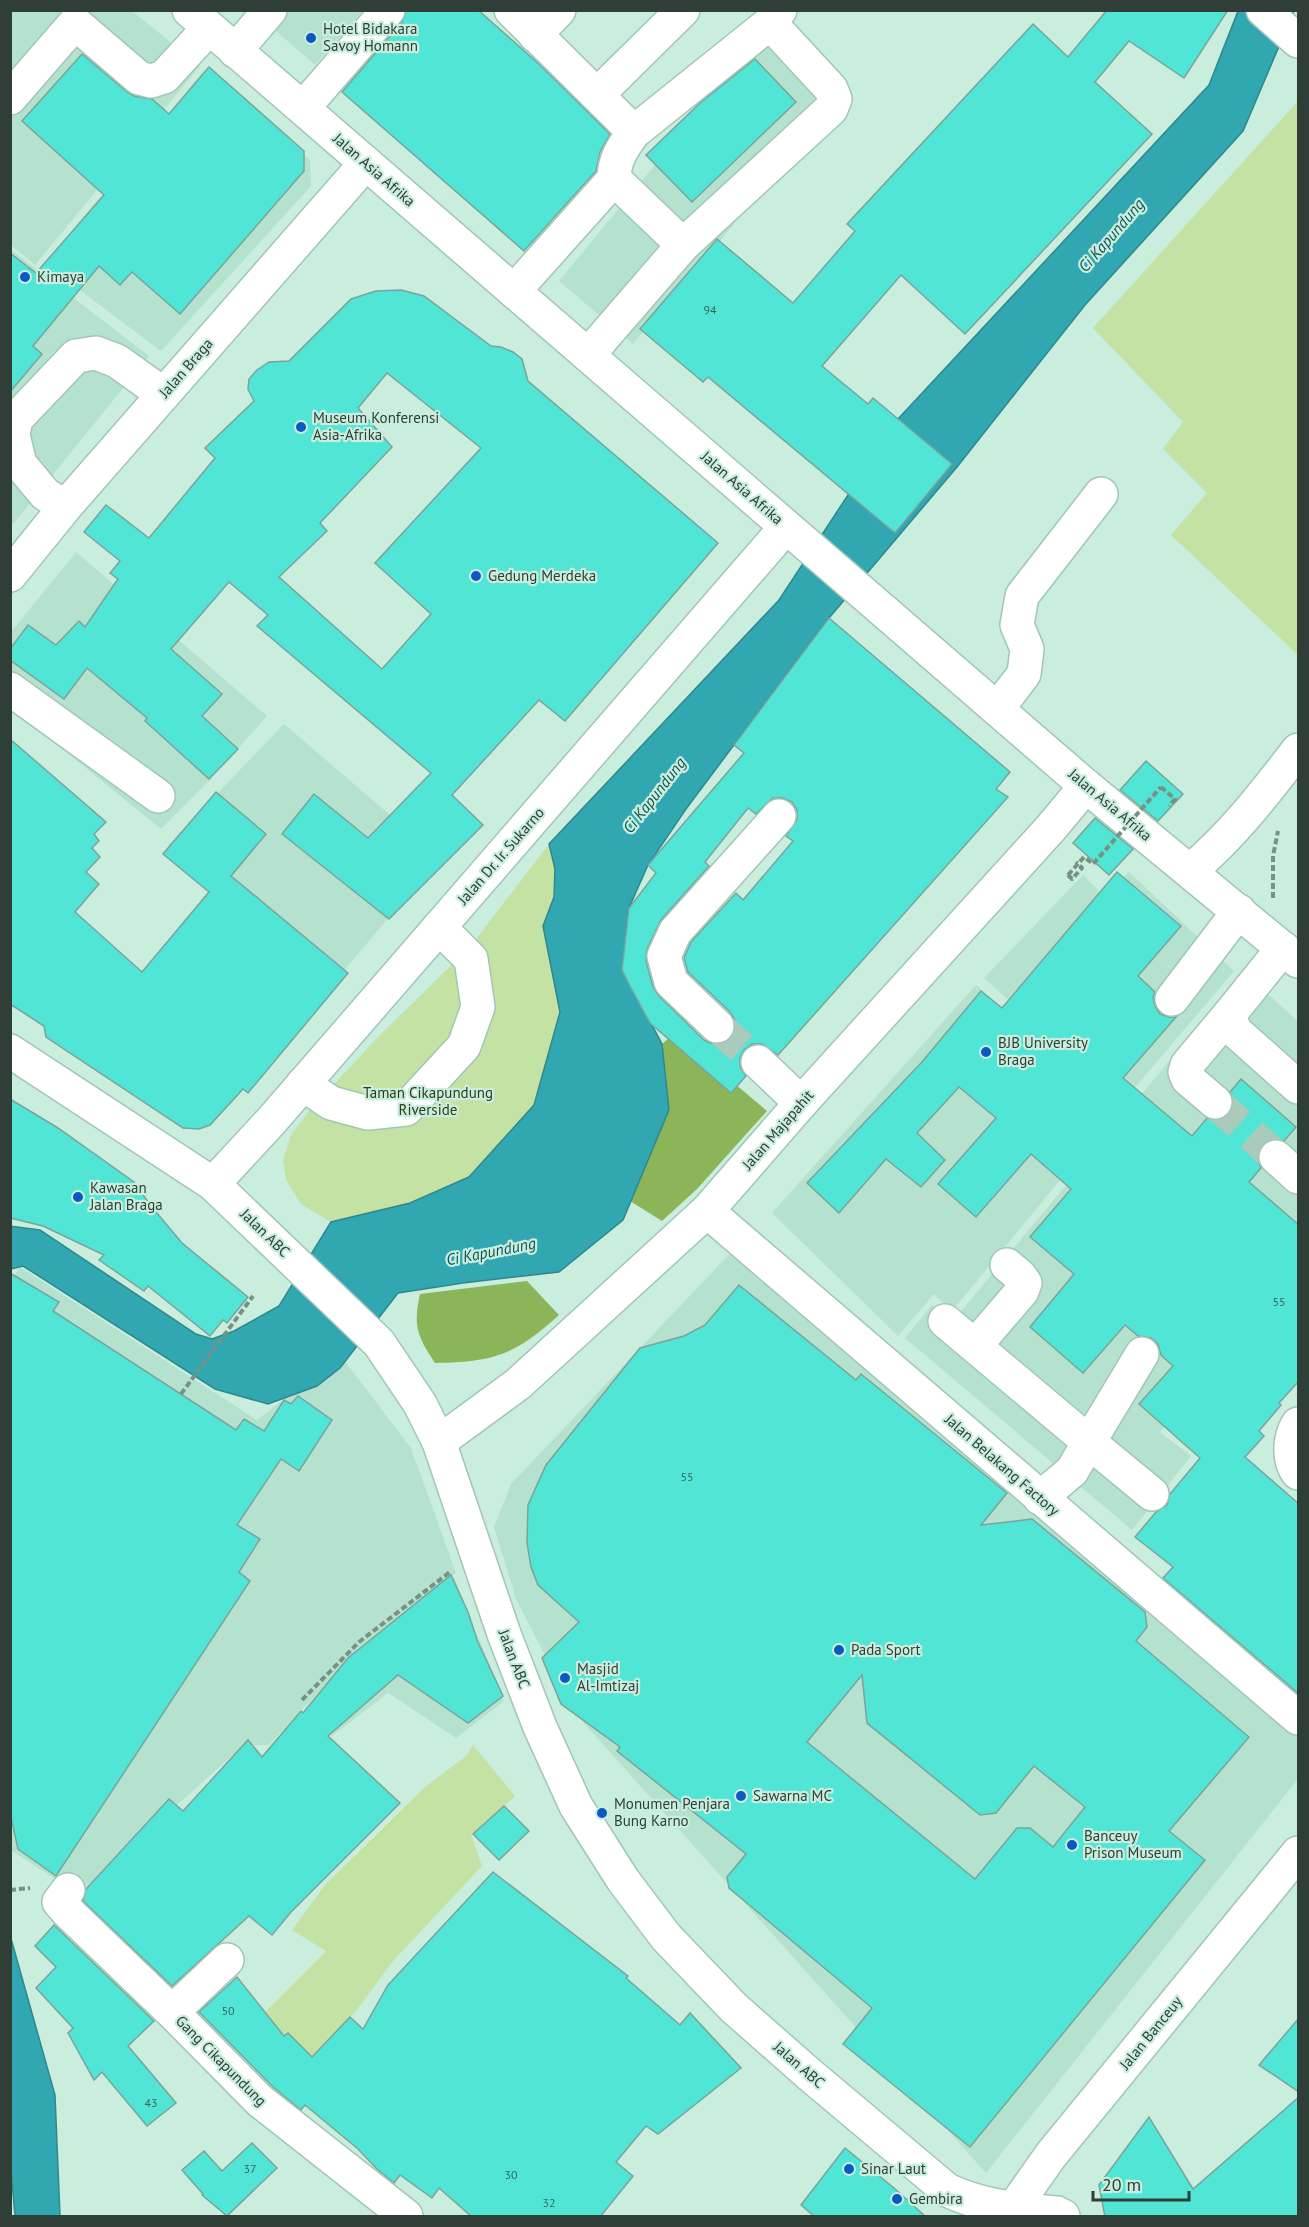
<svg xmlns="http://www.w3.org/2000/svg" width="1309" height="2227" viewBox="0 0 1309 2227" font-family="'PT Sans',sans-serif">
	<style>
		.built { fill: #b5e2ce }
		.green { fill: #c4e2a3 }
		.forest { fill: #8cb55a }
		.water { fill: #30a7b1; stroke: #30888c; stroke-width: 1.5 }
		.building { fill: #50e5d5; stroke: #7ba39d; stroke-width: 1.5; fill-rule: evenodd }
		.lines { fill: none; stroke-linecap: round; stroke-linejoin: round }
		.minor-tunnel { stroke: #aacbbc; stroke-width: 33; stroke-dasharray: 33 16; stroke-linecap: butt }
		.minor-casing { stroke: #a2c6b6; stroke-width: 36 }
		.major-casing { stroke: #a2c6b6; stroke-width: 36 }
		.path { stroke: #779185; stroke-width: 4; stroke-dasharray: 6 3; stroke-linecap: butt }
		.minor { stroke: #fff; stroke-width: 33 }
		.major { stroke: #fff; stroke-width: 33 }
		.path-bridge { stroke: #779185; stroke-width: 4; stroke-dasharray: 6 3; stroke-linecap: butt }
		.poi-dot { fill: #0d59c3; stroke: #c9eedd; stroke-width: 2 }
		.labels { text-anchor: middle; stroke-width: 4.5; stroke-linejoin: round; paint-order: stroke }
		.number-label { font-size: 12px; fill: #37685e }
		.poi-label { font-size: 15px; fill: #2f3e37; stroke: #c9eedd; text-anchor: start }
		.street-label { font-size: 15px; fill: #2f3e37; stroke: #c9eedd }
		.park-label { font-size: 15px; fill: #2c3d18; stroke: #c9eedd }
		.water-label { font-size: 16px; font-style: italic; fill: #0f5257; stroke: #c9eedd }
	</style>
	<rect width="100%" height="100%" fill="#c9eedd"/>
	<!-- built -->
	<g class="built">
		<polygon points="10,11 132,11 200,66 35,265 11,245"/>
		<polygon points="253,11 363,11 315,65"/>
		<polygon points="774,21 844,93 633,344 559,281"/>
		<polygon points="204,70 310,160 311,186 161,351 45,264"/>
		<polygon points="10,249 149,356 13,524 10,522"/>
		<polygon points="76,552 267,716 207,783 161,829 11,707 11,632"/>
		<polygon points="284,724 439,857 338,978 168,845"/>
		<polygon points="1129,872 1234,971 1122,1103 984,978 1083,875 1104,896"/>
		<polygon points="1244,971 1298,1022 1298,1265 1160,1432 1191,1456 1132,1530 905,1338 932,1305 953,1321"/>
		<polygon points="976,985 1117,1111 952,1311 934,1294 898,1336 772,1213"/>
		<polygon points="738,1245 1298,1737 1298,1779 986,2173 575,1713 516,1599 494,1527 511,1484"/>
		<polygon points="20,1267 257,1420 288,1396 344,1360 411,1448 456,1573 352,1657 269,1745 244,1745 78,1894 11,1850 10,1282"/>
		<polygon points="454,1577 504,1701 456,1738 388,1693 332,1736 304,1710 354,1657"/>
	</g>
	<!-- green -->
	<g class="green">
		<polygon points="1298,101 1298,655 1171,535 1207,493 1163,449 1183,422 1093,328"/>
		<polygon points="549,844 555,869 554,897 543,926 560,1012 534,1105 469,1177 410,1203 331,1222 301,1204 286,1180 283,1161 291,1135 309,1111 378,1037 470,947"/>
		<polygon points="473,1745 515,1796 471,1835 482,1866 393,1961 356,2011 313,2058 256,2056 240,2037 326,1951 292,1930 325,1885 424,1788 466,1756"/>
	</g>
	<!-- forest -->
	<g class="forest">
		<polygon points="675,1033 767,1111 697,1189 662,1221 630,1201 669,1110 662,1044"/>
		<path d="M527 1281 559 1315C515 1355 494 1362 435 1363 417 1336 413 1326 420 1294Z"/>
	</g>
	<!-- water -->
	<g class="water">
		<polygon points="1238,11 1294,11 1243,131 1085,305 957,467 829,618 686,809 648,865 629,908 623,970 662,1044 669,1110 623,1220 559,1272 463,1283 398,1293 340,1368 317,1386 268,1404 215,1389 23,1266 11,1269 10,1226 40,1230 196,1334 212,1339 234,1331 279,1306 331,1222 410,1203 469,1177 534,1105 560,1012 543,926 554,897 555,869 549,844 779,600 898,419 1209,85"/>
		<polygon points="10,1935 55,2095 60,2216 15,2216 10,2159"/>
	</g>
	<!-- building -->
	<g class="building">
		<polygon points="406,10 478,10 539,64 610,134 600,152 596,171 524,251 342,92 402,22"/>
		<polygon points="1107,10 1228,10 1184,78 1129,41 1095,82 1152,134 965,334 901,275 822,366 868,404 873,398 952,464 895,533 708,377 703,382 640,329 717,239 793,303 855,231 847,224 1033,24 1068,57"/>
		<polygon points="82,54 127,92 134,96 152,99 169,114 209,67 304,151 304,171 180,314 132,272 120,285 99,266 33,346 42,354 10,392 10,253 36,273 104,195 22,121"/>
		<polygon points="755,59 796,102 692,202 646,155 700,103"/>
		<path d="M401 290 424 296 491 346 501 347 513 352 522 359 528 381 718 543 565 721 539 700 452 795 483 825 389 919 282 834 314 794 368 838 431 773 257 626 268 615 229 582 171 649 222 694 202 716 238 749 209 779 145 721 147 718 87 668 64 699 10 660V649L28 625 56 645 79 621 85 627 118 579 110 573 120 561 84 532 106 505 149 538 215 458 205 448 254 401 248 389 249 379 257 370 269 362 289 361 351 299 376 291ZM387 373 481 448 375 563 431 614 382 669 279 577 327 531 320 523 392 447 358 408Z"/>
		<path d="M829 618 1010 772 996 789 1008 797 778 1055 762 1044H752L744 1050 740 1058V1067L746 1076 731 1093 650 1023 631 988 622 970 629 908 656 873 648 865 744 753 734 745ZM773 798H783L792 802 797 810V820L786 836 793 841 743 900 736 893 691 942 684 958 688 972 730 1012 735 1020V1030L731 1038 723 1044H713L704 1040 658 995 653 987 646 961 647 949 661 920 709 866 705 862 748 808 756 814Z"/>
		<polygon points="10,739 106,822 94,834 99,841 92,848 100,857 86,872 99,884 75,912 142,972 209,892 163,854 216,792 266,834 231,876 348,973 248,1093 243,1089 210,1125 199,1129 183,1128 46,1037 44,1026 10,1004"/>
		<polygon points="1146,761 1183,794 1158,821 1120,790"/>
		<polygon points="1095,818 1133,849 1109,875 1073,843"/>
		<polygon points="1117,872 1181,926 1138,976 1155,992 1153,997 1155,1006 1160,1014 1169,1017 1176,1017 1123,1078 1192,1136 1207,1118 1221,1120 1229,1115 1233,1105 1230,1092 1241,1079 1296,1127 1284,1141 1271,1139 1262,1145 1258,1154 1258,1162 1261,1168 1249,1182 1299,1225 1299,1381 1279,1403 1281,1405 1259,1431 1264,1436 1245,1457 1299,1504 1299,1694 1163,1578 1173,1567 1135,1537 1156,1512 1167,1505 1170,1494 1200,1458 1139,1404 1173,1366 1161,1355 1158,1344 1151,1338 1138,1336 1125,1325 1083,1373 1030,1327 1074,1274 1030,1237 1071,1189 1031,1154 976,1217 938,1184 996,1118 959,1087 917,1133 945,1160 921,1187 886,1159 839,1213 807,1183 922,1062 981,991 1002,1008"/>
		<polygon points="10,1099 58,1128 134,1182 151,1206 182,1243 248,1297 227,1323 223,1320 210,1336 148,1286 144,1291 99,1260 104,1255 43,1226 10,1218"/>
		<polygon points="10,1273 59,1302 53,1311 236,1430 244,1419 264,1431 284,1400 291,1404 298,1396 332,1420 299,1471 281,1459 237,1525 260,1539 239,1572 250,1581 56,1876 18,1849 10,1813"/>
		<path d="M739 1285 856 1380 861 1374 1007 1493 981 1525 1032 1519 1145 1612 1147 1627 1136 1641 1249 1737 1169 1831 1205 1860 970 2147 843 2044 872 2008 729 1888 727 1877 746 1854 617 1751 620 1747 561 1704 542 1658 579 1622 538 1585 531 1567 527 1543 528 1505 546 1465 640 1348 684 1336 705 1325ZM862 1675 867 1723 980 1815 996 1813 1034 1766 1085 1807 1053 1847 1030 1828H1017L975 1879 807 1742Z"/>
		<polygon points="451,1575 468,1612 477,1640 503,1696 468,1723 398,1675 328,1736 400,1803 291,1912 272,1935 249,1916 172,1986 83,1901 86,1889 169,1799 183,1811 248,1740 262,1757 301,1711 303,1713 348,1658"/>
		<polygon points="504,1806 529,1831 499,1860 473,1834"/>
		<polygon points="493,1872 628,1976 626,1978 680,2025 690,2013 741,2068 658,2134 646,2126 616,2162 633,2176 600,2217 472,2217 439,2188 432,2198 400,2175 394,2183 377,2169 358,2149 305,2105 301,2110 273,2087 199,2012 237,1977 284,2036 288,2033 312,2057 350,2017 363,2029 388,1985"/>
		<polygon points="54,1925 154,2021 128,2046 176,2103 147,2126 102,2072 94,2080 68,2033 73,2028 36,1988 56,1967 35,1946"/>
		<polygon points="1299,2018 1299,2092 1259,2065"/>
		<polygon points="1299,2097 1299,2217 1105,2217 1099,2185 1149,2117 1193,2189"/>
		<polygon points="252,2143 277,2168 227,2216 202,2195 203,2194 182,2170 204,2151 222,2171"/>
		<polygon points="845,2148 894,2188 926,2217 815,2217 801,2205"/>
	</g>
	<g class="lines">
		<!-- minor-tunnel -->
		<g class="minor-tunnel">
			<polyline points="717,1026 758,1062"/>
			<polyline points="1215,1102 1276,1157"/>
		</g>
		<!-- minor casing -->
		<g class="minor-casing">
			<g id="minor">
				<polyline points="511,10 634,132"/>
				<polyline points="535,35 559,10"/>
				<polyline points="235,51 270,10"/>
				<polyline points="597,95 683,10"/>
				<polyline points="10,98 75,23 139,78 151,81 164,77 209,28"/>
				<polyline points="303,108 388,10"/>
				<path d="M683 245 614 179C614 159 623 147 634 132L770 23 780 10"/>
				<polyline points="514,291 614,179"/>
				<polyline points="588,355 683,245 831,109 835,99 831,89 770,23"/>
				<polyline points="65,507 45,494 20,464 13,435 16,419 76,356 96,353 117,361 163,394"/>
				<polyline points="10,689 158,796"/>
				<polyline points="997,709 1024,674 1027,649 1017,625 1022,596 1101,494"/>
				<path d="M1190 871C1232 836 1265 793 1298 750"/>
				<polyline points="1283,948 1229,1015 1235,1031 1298,1087"/>
				<polyline points="1172,999 1239,911"/>
				<polyline points="717,1026 671,982 664,956 675,932 779,816"/>
				<path d="M10 1051 213 1184 379 1343 420 1404 439 1442 504 1634 540 1727 576 1806 623 1880 666 1937 734 2008 809 2074 947 2190C983 2207 1018 2209 1057 2213L1063 2216"/>
				<polyline points="758,1062 801,1103"/>
				<polyline points="303,1084 331,1103 368,1113 406,1109 464,1046 478,1007 471,959 439,927"/>
				<polyline points="1215,1102 1188,1079 1185,1072 1187,1065 1229,1015"/>
				<polyline points="1276,1157 1298,1177"/>
				<polyline points="213,1184 273,1119 786,527"/>
				<polyline points="707,1211 1298,1718"/>
				<polyline points="945,1321 1089,1442 1072,1471 1040,1498"/>
				<polyline points="975,1346 1022,1291 1025,1283 1020,1276 1007,1265"/>
				<polyline points="1142,1354 1089,1442 1152,1494"/>
				<path d="M1298 1424C1289 1438 1288 1460 1298 1473"/>
				<polyline points="439,1442 518,1384 707,1211 801,1103 1050,829 1086,786"/>
				<polyline points="68,1890 59,1902 66,1910 172,2012 260,2101 406,2216"/>
				<polyline points="172,2012 227,1960"/>
				<polyline points="1008,2216 1051,2155 1298,1853"/>
			</g>
		</g>
		<!-- major casing -->
		<g class="major-casing">
			<g id="major">
				<polyline points="189,10 1086,786 1298,961"/>
				<polyline points="1263,10 1298,41"/>
				<polyline points="10,575 65,507 366,163"/>
			</g>
		</g>
		<!-- path -->
		<g class="path">
			<polyline points="1161,787 1175,799 1169,806"/>
			<polyline points="1068,875 1072,879 1082,868 1076,862"/>
			<polyline points="1273,898 1273,856 1278,831"/>
			<polyline points="181,1394 253,1296"/>
			<polyline points="302,1700 359,1642 450,1572"/>
			<polyline points="10,1890 30,1888"/>
		</g>
		<!-- minor -->
		<use href="#minor" class="minor"/>
		<!-- major -->
		<use href="#major" class="major"/>
		<!-- path-bridge -->
		<polyline class="path-bridge" points="1068,875 1084,857 1093,864 1161,787"/>
	</g>
	<!-- markers -->
	<g class="poi-dot">
		<circle cx="311" cy="38" r="6"/>
		<circle cx="25" cy="277" r="6"/>
		<circle cx="301" cy="427" r="6"/>
		<circle cx="476" cy="576" r="6"/>
		<circle cx="986" cy="1052" r="6"/>
		<circle cx="78" cy="1197" r="6"/>
		<circle cx="839" cy="1650" r="6"/>
		<circle cx="565" cy="1678" r="6"/>
		<circle cx="741" cy="1796" r="6"/>
		<circle cx="602" cy="1813" r="6"/>
		<circle cx="1072" cy="1845" r="6"/>
		<circle cx="849" cy="2169" r="6"/>
		<circle cx="897" cy="2199" r="6"/>
	</g>
	<g class="labels">
		<!-- number labels -->
		<g class="number-label">
			<text x="710" y="314">94</text>
			<text x="1279" y="1306">55</text>
			<text x="687" y="1481">55</text>
			<text x="228" y="2015">50</text>
			<text x="151" y="2107">43</text>
			<text x="250" y="2173">37</text>
			<text x="511" y="2179">30</text>
			<text x="549" y="2207">32</text>
		</g>
		<!-- poi labels -->
		<g class="poi-label">
			<text x="323" y="34">Hotel Bidakara<tspan x="323" dy="17">Savoy Homann</tspan></text>
			<text x="37" y="282">Kimaya</text>
			<text x="313" y="423">Museum Konferensi<tspan x="313" dy="17">Asia-Afrika</tspan></text>
			<text x="488" y="581">Gedung Merdeka</text>
			<text x="998" y="1048">BJB University<tspan x="998" dy="17">Braga</tspan></text>
			<text x="90" y="1193">Kawasan<tspan x="90" dy="17">Jalan Braga</tspan></text>
			<text x="851" y="1655">Pada Sport</text>
			<text x="577" y="1674">Masjid<tspan x="577" dy="17">Al-Imtizaj</tspan></text>
			<text x="753" y="1801">Sawarna MC</text>
			<text x="614" y="1809">Monumen Penjara<tspan x="614" dy="17">Bung Karno</tspan></text>
			<text x="1084" y="1841">Banceuy<tspan x="1084" dy="17">Prison Museum</tspan></text>
			<text x="861" y="2174">Sinar Laut</text>
			<text x="909" y="2204">Gembira</text>
		</g>
		<!-- street labels -->
		<g class="street-label">
			<text transform="translate(374 170) rotate(41)" y="5">Jalan Asia Afrika</text>
			<text transform="translate(186 368) rotate(-49)" y="5">Jalan Braga</text>
			<text transform="translate(742 488) rotate(41)" y="5">Jalan Asia Afrika</text>
			<text transform="translate(1110 805) rotate(40)" y="5">Jalan Asia Afrika</text>
			<text transform="translate(501 856) rotate(-49)" y="5">Jalan Dr. Ir. Sukarno</text>
			<text transform="translate(778 1130) rotate(-49)" y="5">Jalan Majapahit</text>
			<text transform="translate(265 1233) rotate(44)" y="5">Jalan ABC</text>
			<text transform="translate(1002 1465) rotate(41)" y="5">Jalan Belakang Factory</text>
			<text transform="translate(514 1659) rotate(69)" y="5">Jalan ABC</text>
			<text transform="translate(1151 2033) rotate(-51)" y="5">Jalan Banceuy</text>
			<text transform="translate(221 2061) rotate(45)" y="5">Gang Cikapundung</text>
			<text transform="translate(799 2065) rotate(41)" y="5">Jalan ABC</text>
		</g>
		<!-- park labels -->
		<g class="park-label">
			<text x="428" y="1098">Taman Cikapundung<tspan x="428" dy="17">Riverside</tspan></text>
		</g>
		<!-- water labels -->
		<g class="water-label">
			<text transform="translate(1111 235) rotate(-49)" y="6">Ci Kapundung</text>
			<text transform="translate(654 795) rotate(-52)" y="6">Ci Kapundung</text>
			<text transform="translate(491 1251) rotate(-11)" y="6">Ci Kapundung</text>
		</g>
	</g>
	<!-- border -->
	<rect width="1309" height="2227" fill="none" stroke="#2f3e37" stroke-width="24"/>
	<!-- scale -->
	<path d="M1093 2191v9h96v-9" fill="none" stroke="#2f3e37" stroke-width="3"/>
	<text x="1102" y="2191" font-size="18" fill="#2f3e37" stroke="#c9eedd" stroke-width="4.5" paint-order="stroke">20 m</text>
</svg>
